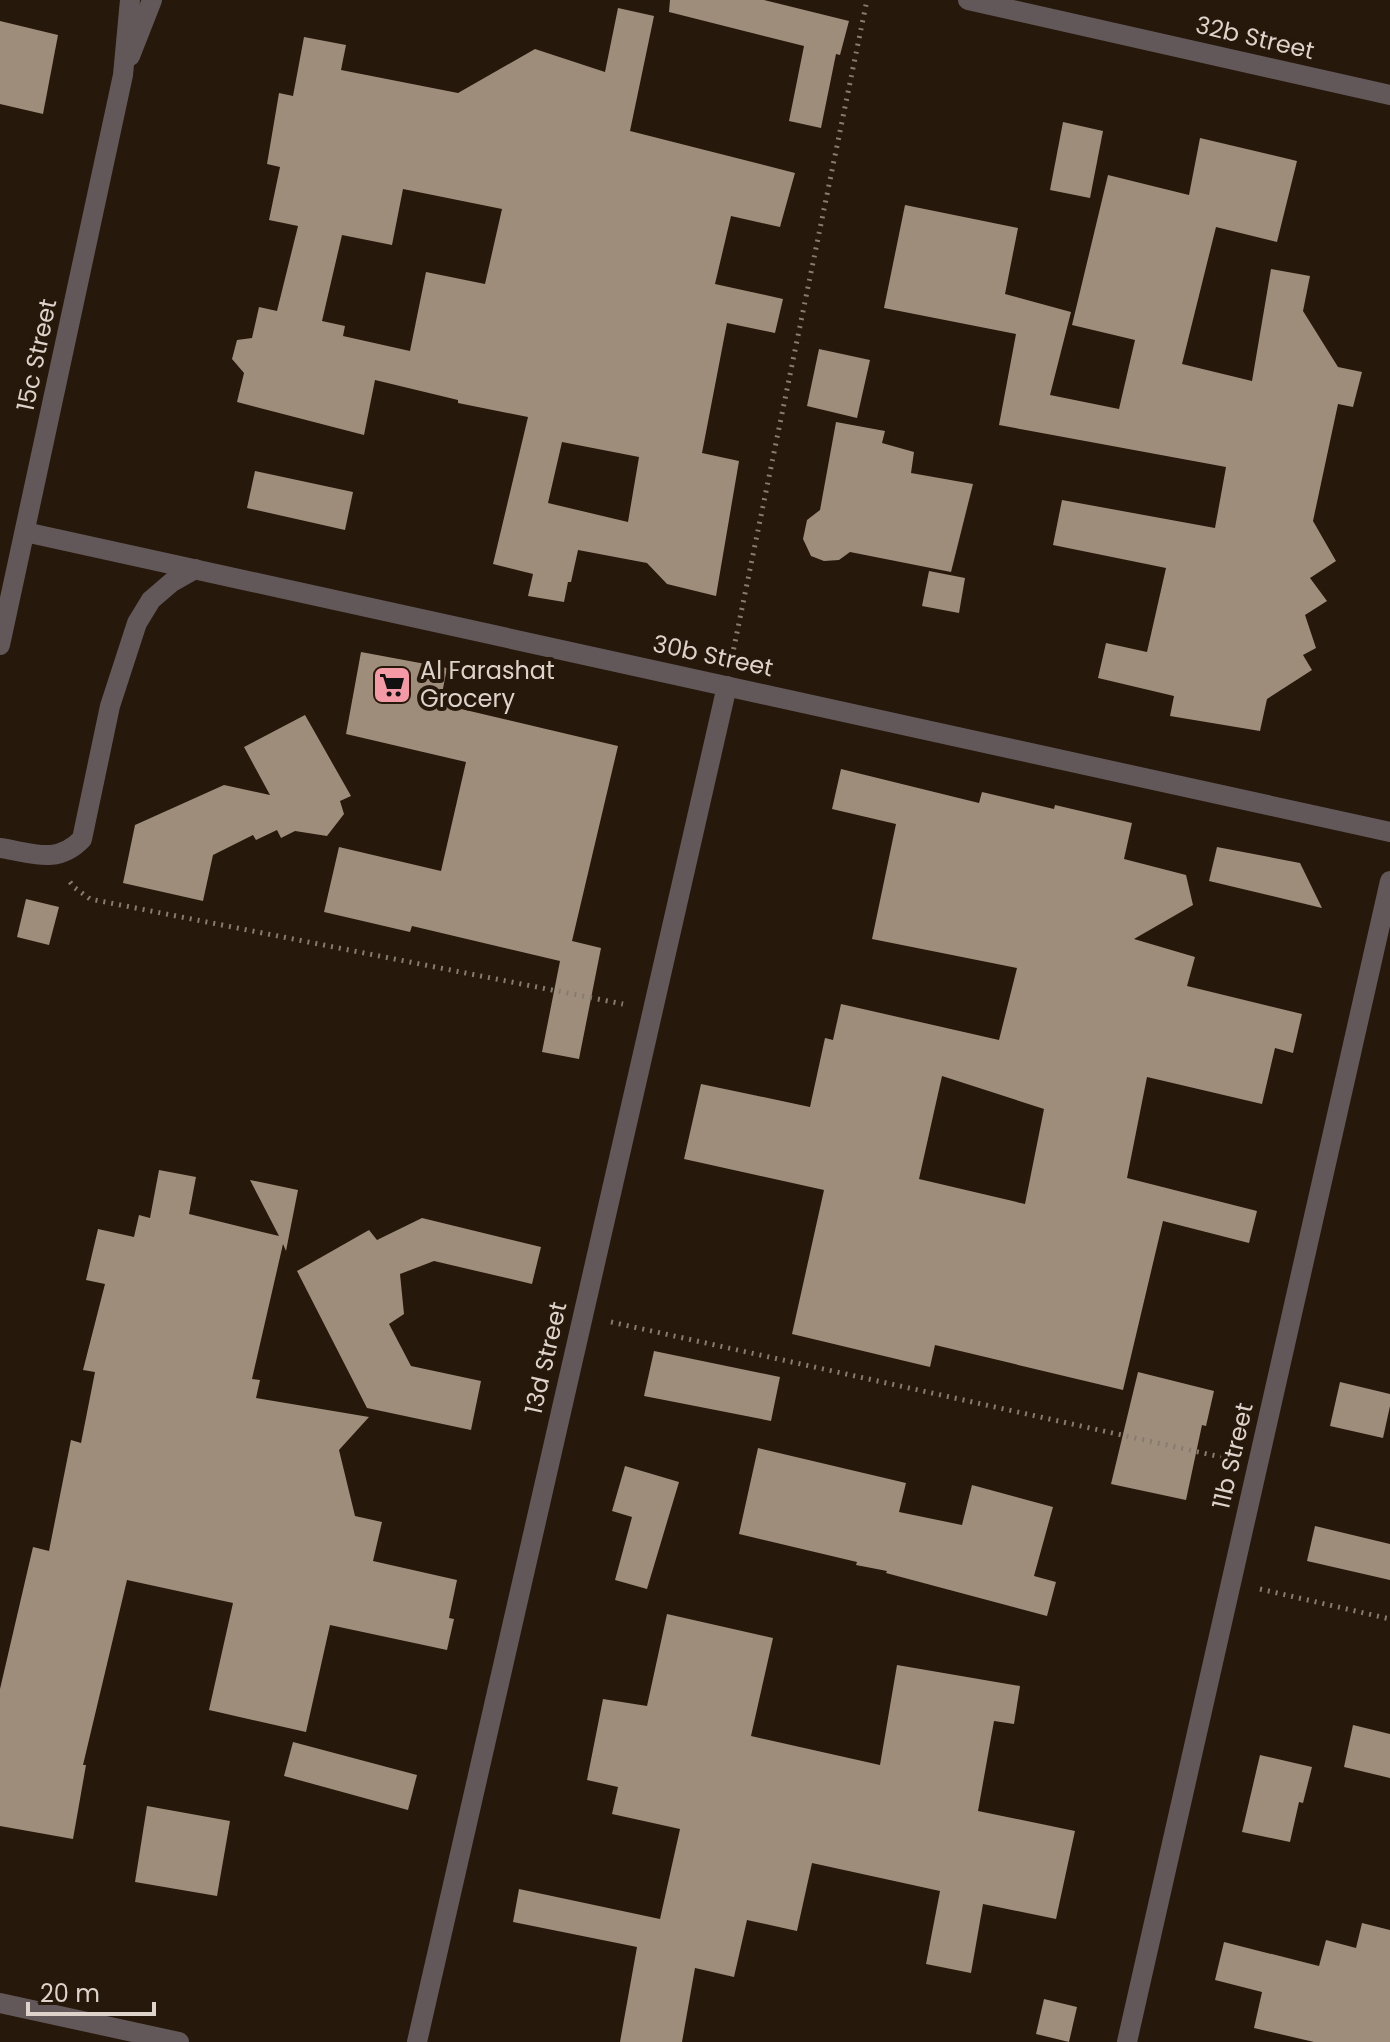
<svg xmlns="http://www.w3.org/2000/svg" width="1390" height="2042" viewBox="0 0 1390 2042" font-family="Poppins,sans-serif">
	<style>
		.building { fill: #9f8d7c; fill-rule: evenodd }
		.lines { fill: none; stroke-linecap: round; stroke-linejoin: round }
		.path { stroke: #877c70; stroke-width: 5; stroke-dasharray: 2 6; stroke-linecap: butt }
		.service { stroke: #635859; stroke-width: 20 }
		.minor { stroke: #635859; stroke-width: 20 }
		.labels { text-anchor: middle; stroke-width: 8; stroke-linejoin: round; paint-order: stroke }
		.street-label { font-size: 24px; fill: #ddd3ca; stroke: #26180a }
		.poi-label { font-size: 24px; fill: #ddd3ca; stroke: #26180a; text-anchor: start }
	</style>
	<rect width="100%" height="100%" fill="#26180a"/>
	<!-- building -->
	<g class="building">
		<polygon points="670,0 764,0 849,21 840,55 836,54 821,128 789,121 804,46 669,12"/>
		<path d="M618 8 654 16 630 131 795 173 780 227 731 216 715 284 783 299 775 333 727 323 702 453 739 461 716 596 667 584 647 563 578 550 571 582H568L564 602 528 596 533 574 493 564 528 417 458 403V400L375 380 364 435 237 402 244 373 232 359 237 340 252 338 259 307 277 311 298 226 269 220 280 167 267 164 279 93 293 96 304 37 346 45 341 70 458 93 535 49 605 72ZM403 189 502 209 485 284 426 272 410 351 343 336 345 326 322 321 342 235 392 245ZM562 442 639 457 628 522 548 503Z"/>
		<polygon points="0,21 58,35 43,114 0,104"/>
		<polygon points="1063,122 1103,131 1090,198 1050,190"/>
		<polygon points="1200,138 1297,161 1277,242 1216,227 1182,364 1252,381 1271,269 1310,276 1303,311 1338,367 1362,372 1353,407 1338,404 1313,521 1336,561 1310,578 1327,601 1305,615 1316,648 1303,655 1312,670 1267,699 1260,731 1170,716 1174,696 1098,678 1106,643 1147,652 1166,568 1053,545 1062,500 1215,528 1226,467 999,425 1016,334 884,308 905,205 1018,228 1005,294 1071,312 1050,395 1119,409 1135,340 1072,325 1108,175 1189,195"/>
		<polygon points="819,349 870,360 857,418 807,406"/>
		<polygon points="836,422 885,431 882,443 914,452 911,473 973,484 951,572 850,552 839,560 824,561 811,556 803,539 807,520 820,510"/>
		<polygon points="255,471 353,492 345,530 247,508"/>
		<polygon points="929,571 965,578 959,613 922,606"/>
		<polygon points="361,652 447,668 440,704 618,746 572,941 601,948 579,1059 542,1052 560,961 412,926 410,932 324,912 339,847 441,871 466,762 346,734"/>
		<polygon points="305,715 351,796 340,801 344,814 327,836 295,831 281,838 277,830 256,840 253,835 213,855 203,901 123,883 135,825 224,785 270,795 244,747"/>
		<path d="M841 769 979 803 982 792 1054 809 1055 805 1132 823 1124 859 1186 875 1193 905 1134 939 1195 957 1187 986 1302 1014 1293 1053 1275 1048 1262 1104 1147 1077 1127 1178 1257 1211 1249 1243 1163 1221 1123 1390 935 1345 930 1367 792 1334 824 1190 684 1159 701 1084 810 1107 825 1038 833 1040 841 1004 999 1040 1017 968 872 939 896 824 832 809ZM942 1076 1044 1109 1025 1204 919 1179Z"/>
		<polygon points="1217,847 1300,863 1322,908 1209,881"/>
		<polygon points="26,899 59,907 49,945 17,937"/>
		<polygon points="159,1170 196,1177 189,1214 279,1236 250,1180 298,1190 286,1251 283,1244 252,1379 260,1380 256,1398 369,1417 339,1450 355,1516 382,1522 373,1561 457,1580 449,1618 454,1619 447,1650 330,1625 306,1732 209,1710 233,1603 127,1580 83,1765 86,1765 73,1839 0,1826 0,1689 33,1547 49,1551 71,1440 81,1443 95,1372 83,1370 105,1284 86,1280 98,1229 134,1237 139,1215 150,1218"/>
		<polygon points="422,1218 541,1247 532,1284 434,1261 400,1274 404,1314 389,1324 411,1366 481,1381 471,1430 367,1408 297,1271 369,1230 377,1240"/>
		<polygon points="654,1351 780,1377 771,1421 644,1396"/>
		<polygon points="1138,1372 1214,1391 1206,1426 1202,1425 1186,1500 1111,1484"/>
		<polygon points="1340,1382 1390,1394 1390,1406 1383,1438 1330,1426"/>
		<polygon points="758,1448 906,1483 899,1512 962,1525 972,1485 1053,1507 1034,1576 1056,1582 1047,1616 886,1573 887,1571 856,1565 857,1562 739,1534"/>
		<polygon points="625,1466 679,1482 647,1589 615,1580 632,1517 612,1511"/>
		<polygon points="1315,1526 1390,1544 1390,1580 1307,1561"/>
		<polygon points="667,1614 773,1638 751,1736 880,1765 897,1665 1020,1686 1014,1724 994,1721 978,1811 1075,1831 1056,1919 983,1904 971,1973 926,1964 940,1891 812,1863 797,1931 747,1920 734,1977 695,1968 682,2042 620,2042 637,1947 513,1922 519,1889 660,1919 680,1829 612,1814 618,1787 587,1780 603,1699 647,1706"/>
		<polygon points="1353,1725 1390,1734 1390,1778 1344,1767"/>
		<polygon points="293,1742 417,1775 408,1810 284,1776"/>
		<polygon points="1260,1755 1312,1767 1303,1803 1299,1802 1290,1842 1242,1832"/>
		<polygon points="147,1806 230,1821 217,1896 135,1882"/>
		<polygon points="1362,1923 1390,1930 1390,2042 1314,2042 1254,2028 1262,1992 1215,1980 1224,1942 1319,1966 1326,1940 1356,1948"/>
		<polygon points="1044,1999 1077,2007 1069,2042 1036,2034"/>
	</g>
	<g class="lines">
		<!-- path -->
		<g class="path">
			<polyline points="732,657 867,0"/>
			<polyline points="70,882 75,888 90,899 623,1004"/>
			<polyline points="611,1322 1230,1459"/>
			<polyline points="1260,1589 1390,1619"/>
		</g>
		<!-- service -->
		<path class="service" d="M0 848C33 853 57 865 82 839L110 706 137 623 151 600 172 582 195 569"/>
		<!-- minor -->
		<g class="minor">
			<polyline points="968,0 1390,95"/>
			<polyline points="130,56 152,0"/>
			<polyline points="25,532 1390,832"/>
			<polyline points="0,645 123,75 130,0"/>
			<polyline points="0,2003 179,2042"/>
			<polyline points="417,2042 727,686"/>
			<polyline points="1127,2042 1390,881"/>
		</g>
	</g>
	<!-- icons -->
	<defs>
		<g id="supermarket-square" transform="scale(2)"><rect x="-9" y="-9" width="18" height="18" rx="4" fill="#f49aa7" stroke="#26180a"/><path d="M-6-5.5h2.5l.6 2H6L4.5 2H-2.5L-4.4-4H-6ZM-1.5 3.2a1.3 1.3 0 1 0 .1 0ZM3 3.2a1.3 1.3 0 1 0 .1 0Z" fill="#111"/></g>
	</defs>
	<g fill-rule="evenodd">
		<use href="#supermarket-square" x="392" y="685"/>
	</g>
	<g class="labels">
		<!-- street labels -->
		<g class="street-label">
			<text transform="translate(1255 38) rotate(13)" y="8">32b Street</text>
			<text transform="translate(37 355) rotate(-78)" y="8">15c Street</text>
			<text transform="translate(713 656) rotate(12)" y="8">30b Street</text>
			<text transform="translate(546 1358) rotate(-77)" y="8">13d Street</text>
			<text transform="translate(1233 1456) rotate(-77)" y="8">11b Street</text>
		</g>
		<!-- poi labels -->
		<g class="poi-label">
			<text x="420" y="679">Al Farashat<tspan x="420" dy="28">Grocery</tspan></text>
		</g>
	</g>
	<!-- scale -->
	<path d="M28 2002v12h126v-12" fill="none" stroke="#ddd3ca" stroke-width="4"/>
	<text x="40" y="2002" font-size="24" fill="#ddd3ca" stroke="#26180a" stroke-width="6" paint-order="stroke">20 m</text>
</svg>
